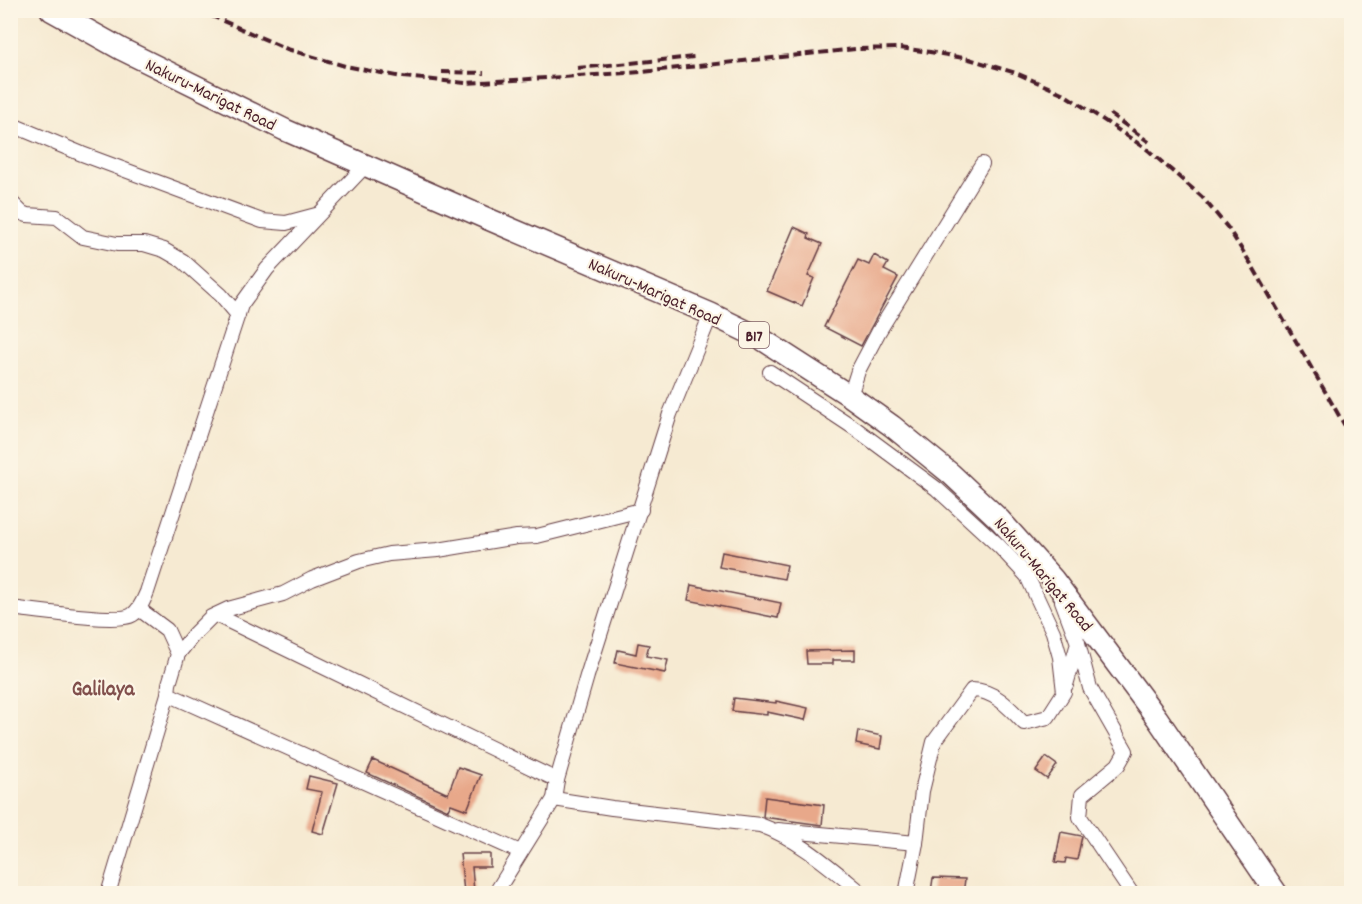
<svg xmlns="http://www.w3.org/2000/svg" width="1362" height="904" viewBox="0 0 1362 904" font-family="Dekko,sans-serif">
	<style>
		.building { fill: #e8a88a }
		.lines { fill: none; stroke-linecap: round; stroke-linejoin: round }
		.street-casing { stroke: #643d44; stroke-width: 16 }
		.primary-casing { stroke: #643d44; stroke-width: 24 }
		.street { stroke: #fff; stroke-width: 14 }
		.primary { stroke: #fff; stroke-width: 21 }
		.rail { stroke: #4a1f2b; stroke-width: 4; stroke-dasharray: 9 4.5; stroke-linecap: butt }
		.labels { text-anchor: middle; stroke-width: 4.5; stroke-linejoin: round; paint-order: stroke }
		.shield { fill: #fcf5e5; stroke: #7f5f63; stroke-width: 1.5 }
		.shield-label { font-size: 16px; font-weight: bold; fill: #4a1f2b }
		.street-label { font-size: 18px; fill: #4a1f2b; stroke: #fcf5e5 }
		.quarter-label { font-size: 21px; font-weight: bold; fill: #814f4c; stroke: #fcf5e5 }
	</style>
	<rect width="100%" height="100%" fill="#fcf5e5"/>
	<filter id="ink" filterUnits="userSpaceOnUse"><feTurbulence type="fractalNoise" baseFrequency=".0167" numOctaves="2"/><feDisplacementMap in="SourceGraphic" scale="12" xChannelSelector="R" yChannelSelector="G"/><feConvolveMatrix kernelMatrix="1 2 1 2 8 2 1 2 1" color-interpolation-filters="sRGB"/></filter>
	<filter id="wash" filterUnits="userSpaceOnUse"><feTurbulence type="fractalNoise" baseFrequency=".008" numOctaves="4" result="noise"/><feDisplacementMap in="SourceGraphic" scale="24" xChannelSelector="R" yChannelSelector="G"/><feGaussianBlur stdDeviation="1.35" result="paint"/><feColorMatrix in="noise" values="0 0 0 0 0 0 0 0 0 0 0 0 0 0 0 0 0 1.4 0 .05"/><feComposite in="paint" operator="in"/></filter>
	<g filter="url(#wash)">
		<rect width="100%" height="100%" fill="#f6ead2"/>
		<g id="blocks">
			<!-- building -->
			<g class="building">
				<polygon points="794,227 809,234 808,238 822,244 808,276 814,278 802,306 767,291"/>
				<polygon points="874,255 888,263 884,270 898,277 861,346 824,327 858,260 869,265"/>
				<polygon points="722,552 787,565 784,579 719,567"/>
				<polygon points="691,585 781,603 778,618 688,600"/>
				<polygon points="638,643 649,645 646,656 668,660 665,673 615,663 618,650 636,654"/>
				<polygon points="855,650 855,660 833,660 833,664 807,664 806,651"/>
				<polygon points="734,698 776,703 776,701 808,708 805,720 767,712 767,715 732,711"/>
				<polygon points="858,731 882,736 880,749 856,744"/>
				<polygon points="1046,757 1057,765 1047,779 1036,771"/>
				<polygon points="373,760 448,794 458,767 481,775 467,810 451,804 448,810 367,773"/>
				<polygon points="309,776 338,783 323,834 312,831 322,792 306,789"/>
				<polygon points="765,797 824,805 822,825 763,817"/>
				<polygon points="1061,832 1082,836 1077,860 1066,858 1065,863 1055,862"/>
				<polygon points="460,854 490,854 490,867 472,867 474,892 464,892"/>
				<polygon points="933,878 965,879 963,894 931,892"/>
			</g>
		</g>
	</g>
	<g filter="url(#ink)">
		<use href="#blocks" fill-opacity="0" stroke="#643d44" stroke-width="1.5"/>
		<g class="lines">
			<!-- street casing -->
			<g class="street-casing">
				<g id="street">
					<polyline points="10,124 82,154 262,221 286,223 316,215"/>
					<polyline points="10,201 22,213 27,215 57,217 83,237 117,244 144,244 164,250 183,261 221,295 238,315"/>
					<path d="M770 372 856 429 937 489 999 546 1027 576 1053 632 1060 657 1064 692 1048 717 1024 723C1010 708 994 690 972 690L934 742 922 791 916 843 906 894"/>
					<polyline points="850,396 858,371 879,331 982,164"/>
					<polyline points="1062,601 1078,643 1090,688 1126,751 1118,765 1082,795 1080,817 1132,894"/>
					<path d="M10 608C31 610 119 624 132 615 140 610 143 601 147 592L241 305 267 269 365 166"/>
					<polyline points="139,609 167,630 178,654 169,684 168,694 520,852"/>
					<polyline points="216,615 557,780"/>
					<polyline points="178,654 194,634 211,617 228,609 283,594 312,579 359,561 389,554 438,550 517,537 537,536 641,510"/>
					<polyline points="1066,685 1078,643"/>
					<path d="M554 799 612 808 760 825C799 839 831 868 863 894"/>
					<polyline points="778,830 916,843"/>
					<polyline points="108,894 168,694"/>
					<polyline points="495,894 554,799 557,780 587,676 670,414 711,314"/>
				</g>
			</g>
			<!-- primary casing -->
			<g class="primary-casing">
				<polyline id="primary" points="51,10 121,49 285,130 488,219 711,314 760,338 850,396 892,426 951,474 1000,520 1053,579 1157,718 1277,894"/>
			</g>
			<!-- street -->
			<use href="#street" class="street"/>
			<!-- primary -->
			<use href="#primary" class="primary"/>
			<!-- rail -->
			<g class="rail">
				<polyline points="198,10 287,49 345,66 402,77 466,83 642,72 855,49 900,48 930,52 969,59 1016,73 1062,93 1093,113 1148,150 1202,197 1228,228 1253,267 1352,438"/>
				<polyline points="577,68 694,57"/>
				<polyline points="442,72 484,73"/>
				<polyline points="1110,114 1149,142"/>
			</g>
		</g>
	</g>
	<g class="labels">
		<!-- shield labels -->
		<rect class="shield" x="739" y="322" width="30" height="26" rx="4.5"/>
		<g class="shield-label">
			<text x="754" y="341">B17</text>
		</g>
		<!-- street labels -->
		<g class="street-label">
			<text transform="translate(211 94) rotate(26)" y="6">Nakuru-Marigat Road</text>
			<text transform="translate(655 291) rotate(24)" y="6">Nakuru-Marigat Road</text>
			<text transform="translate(1044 574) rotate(50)" y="6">Nakuru-Marigat Road</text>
		</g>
		<!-- quarter labels -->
		<g class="quarter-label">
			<text x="103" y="695">Galilaya</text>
		</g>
	</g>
	<!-- margin -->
	<rect width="1362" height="904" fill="none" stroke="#fcf5e5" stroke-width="36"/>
</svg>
